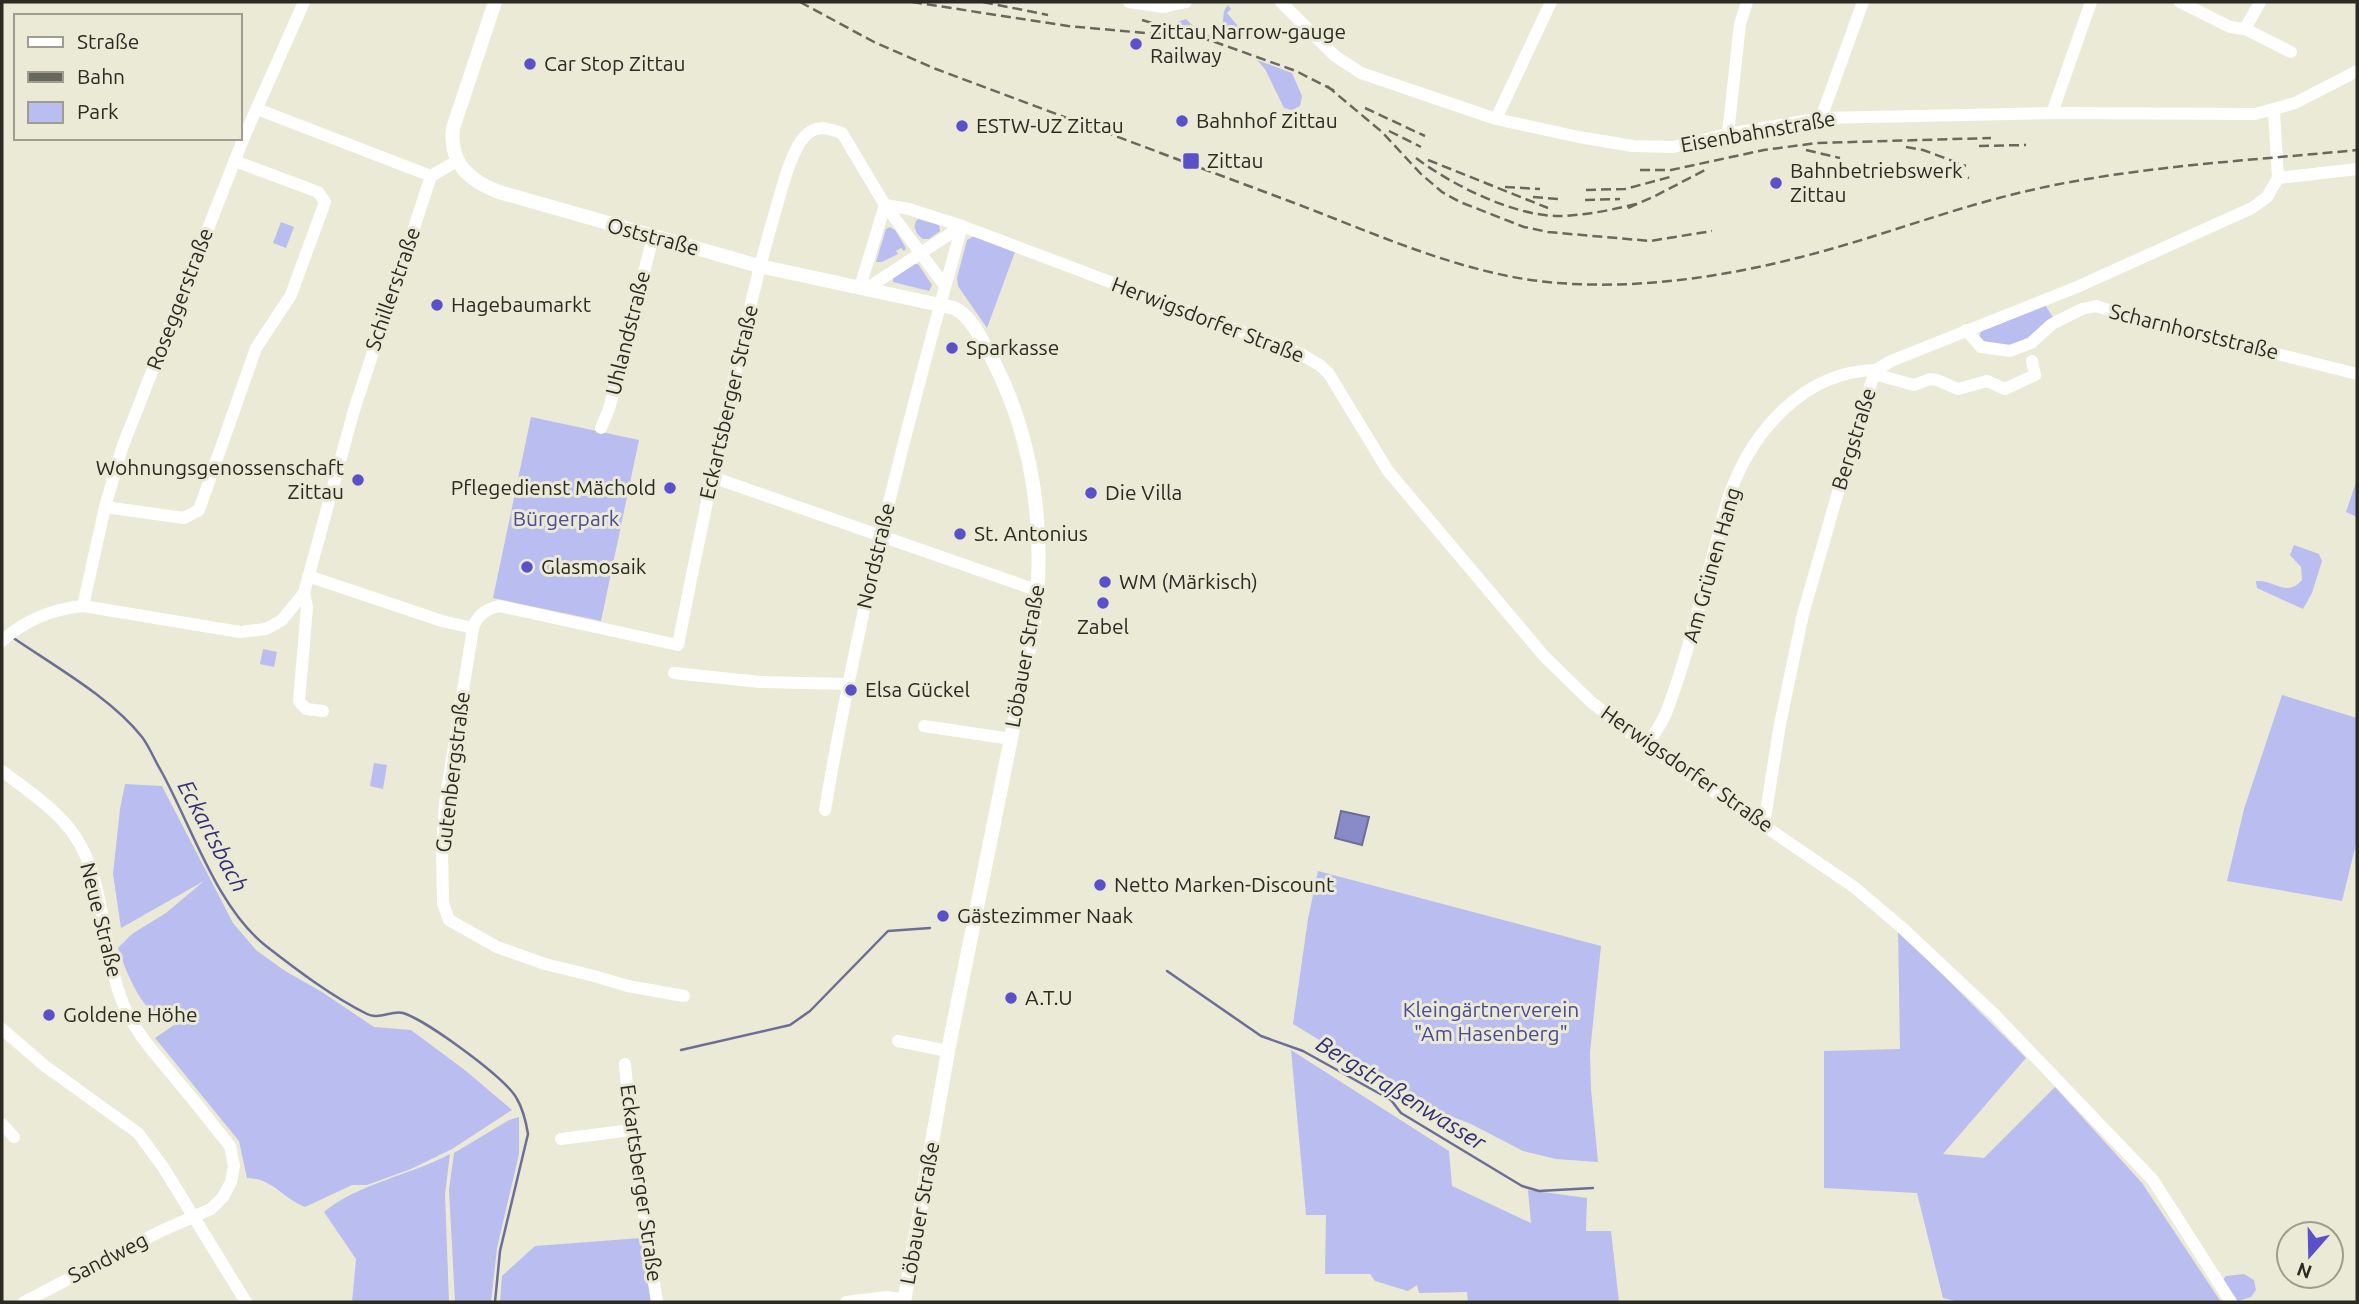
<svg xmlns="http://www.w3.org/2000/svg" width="2359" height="1304" viewBox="0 0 2359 1304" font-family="Ubuntu,sans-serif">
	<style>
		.green { fill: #babdef }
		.water { fill: #888bc7; stroke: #6c6e96; stroke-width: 2 }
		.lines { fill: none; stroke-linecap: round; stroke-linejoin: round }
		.stream { stroke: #6c6e96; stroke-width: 2.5 }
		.minor { stroke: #fff; stroke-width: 12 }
		.major { stroke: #fff; stroke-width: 14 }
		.rail { stroke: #69685d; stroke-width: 2.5; stroke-dasharray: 10 5; stroke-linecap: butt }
		.poi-dot { fill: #5a51c9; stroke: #eaead7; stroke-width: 2.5 }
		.labels { text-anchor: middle; stroke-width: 6; stroke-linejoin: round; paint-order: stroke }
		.poi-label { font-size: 21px; fill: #2b2a23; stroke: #eaead7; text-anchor: start }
		.street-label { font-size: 21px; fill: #2b2a23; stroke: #eaead7 }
		.park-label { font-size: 21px; fill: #4c4a95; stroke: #eaead7 }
		.water-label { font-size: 23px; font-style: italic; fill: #342f77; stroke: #eaead7 }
	</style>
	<rect width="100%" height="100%" fill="#eaead7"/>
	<!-- green -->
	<g class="green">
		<polygon points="1228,5 1231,9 1227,13 1243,32 1248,28 1257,40 1222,28 1224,11"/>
		<polygon points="1186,19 1194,27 1214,38 1178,26 1177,22"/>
		<polygon points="1257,60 1292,73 1302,96 1300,106 1292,110 1284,108 1265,69"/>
		<path d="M918 219 939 225 940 231 929 239H923C916 234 911 226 918 219Z"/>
		<polygon points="281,222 294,227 286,248 273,243"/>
		<polygon points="890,227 895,230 906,248 904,251 901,248 896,251 898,254 882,262 876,262 886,229"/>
		<polygon points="974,236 1015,252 987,328 958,286 957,278 967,240"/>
		<polygon points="915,264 918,264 932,285 929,291 893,282 893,278"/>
		<path d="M2045 305 2054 319C2027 342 2015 353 1981 340L1979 337 1981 331Z"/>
		<polygon points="531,417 639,440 601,621 493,598"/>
		<polygon points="2357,479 2357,517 2346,512"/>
		<path d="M2294 545 2319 554 2322 561 2312 593 2303 609 2257 588 2256 581C2276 580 2286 598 2302 580L2301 567 2290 555Z"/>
		<polygon points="263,649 277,652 274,667 260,664"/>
		<polygon points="2282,695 2357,718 2357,840 2342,901 2227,881 2244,809"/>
		<polygon points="374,763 387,765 383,789 370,786"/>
		<path d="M125 784 162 786 233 923 256 950 285 971 322 992 374 1027 411 1030 466 1071 512 1110 452 1149 411 1169 367 1185H352L305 1207C282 1198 272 1178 247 1178L239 1141 155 1038 177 1023 176 1009 157 1016C139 1004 125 969 118 948L132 934 166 913 204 881 121 928 113 874 120 809Z"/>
		<polygon points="1318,871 1601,946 1590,1052 1591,1089 1598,1162 1556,1159 1523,1151 1471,1124 1435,1110 1293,1024 1308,919"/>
		<polygon points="1898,930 2026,1058 1943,1154 1984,1158 2055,1087 2142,1183 2221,1302 1960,1302 1943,1298 1917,1193 1824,1188 1824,1051 1900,1049"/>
		<polygon points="1291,1050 1449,1151 1452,1186 1531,1223 1528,1190 1587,1198 1586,1231 1611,1231 1619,1302 1468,1302 1467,1292 1419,1293 1417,1285 1408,1291 1375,1281 1370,1274 1325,1274 1326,1215 1306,1215"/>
		<polygon points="519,1117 519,1154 497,1248 491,1302 455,1302 449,1190 454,1153 509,1120"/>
		<path d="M450 1154 445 1194 449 1302H352L356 1259 324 1212C359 1183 409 1176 450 1154Z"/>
		<polygon points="641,1238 651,1302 500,1302 502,1276 535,1246"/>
		<polygon points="2244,1274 2254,1280 2256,1290 2251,1297 2235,1302 2222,1281 2226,1276"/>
	</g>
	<!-- water -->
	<polygon class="water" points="1341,811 1369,817 1362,845 1335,838"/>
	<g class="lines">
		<!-- stream -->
		<g class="stream">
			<path d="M12 637C54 666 110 697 142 737 149 746 154 759 160 769 191 824 216 907 266 946 297 970 331 996 367 1014 378 1020 392 1010 403 1013 426 1020 506 1078 517 1099 523 1109 526 1122 528 1134L500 1251 495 1302"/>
			<polyline points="1167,971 1261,1036 1303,1051 1391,1100 1401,1113 1522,1186 1539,1191 1593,1188"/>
			<polyline points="681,1050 790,1025 810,1011 888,931 930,928"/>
		</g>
		<!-- minor -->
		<g class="minor">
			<polyline points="1129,2 1164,7 1186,2"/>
			<polyline points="1281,2 1335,56 1361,73 1496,119 1579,137 1633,146 1673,147 1728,134 1821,118 2052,113 2255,114 2295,103 2357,71"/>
			<polyline points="2180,2 2230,27 2245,29 2291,52"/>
			<polyline points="2245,29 2260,2"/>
			<polyline points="257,109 431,176"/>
			<polyline points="2052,113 2091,2"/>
			<polyline points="1821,118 1863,2"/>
			<polyline points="1496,119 1551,2"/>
			<polyline points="1728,134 1740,24 1747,2"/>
			<polyline points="2278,178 2357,169"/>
			<polyline points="860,287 885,205 909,209 962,226 1301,354 1321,366 1329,374 1388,471 1544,656 1590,701 1647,746 1854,887 1900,926 1995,1015 2153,1180 2231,1302"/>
			<polyline points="866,289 962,226"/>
			<polyline points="1966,330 1981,347 2010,351 2031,343 2052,324 2082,309 2096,306 2135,318 2357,374"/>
			<polyline points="1874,374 1914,385 1930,379 1937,380 1958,389 1987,381 2005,389 2035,375 2032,361"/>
			<polyline points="601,428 609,409 653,237"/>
			<polyline points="712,477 1039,591"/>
			<polyline points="105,507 184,518 199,510 256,348 291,295 325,202 318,192 235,161"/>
			<path d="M308 576 442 621 473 628C477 615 486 609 499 606L678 645C695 558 713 472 732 386 745 329 757 272 774 216 780 195 790 153 804 137 816 124 827 128 842 133L885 205 945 286"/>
			<polyline points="304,593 307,607 299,701 306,709 323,711"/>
			<polyline points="83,606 105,507 122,448 244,137 304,2"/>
			<polyline points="473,628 445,803 442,850 443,903 449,920 497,947 545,964 594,976 628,986 684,996"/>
			<path d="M2 641C25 620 53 609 83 606L240 632 266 629 282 620 304 593 354 410 431 176 457 161"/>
			<polyline points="674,673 760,682 848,684"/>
			<polyline points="924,726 1011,739"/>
			<path d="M1647 746C1653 735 1661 725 1666 713 1687 659 1700 600 1716 544 1720 527 1724 509 1730 493 1753 430 1805 371 1876 370"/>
			<path d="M2 771C23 787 46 802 64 822 109 871 99 947 124 1006 137 1036 160 1059 180 1084 197 1104 213 1125 230 1146L234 1166 231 1182 223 1197 211 1209 161 1231 24 1302"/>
			<path d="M825 810C858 613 908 419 962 226"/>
			<polyline points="1764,824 1780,724 1803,614 1847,461 1874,374 1876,370 1891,361 2077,287 2252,208 2267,197 2278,178 2274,111"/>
			<polyline points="2,1029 45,1066 138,1133 163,1167 246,1302"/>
			<polyline points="898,1041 948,1051"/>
			<polyline points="625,1064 631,1130 657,1302"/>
			<polyline points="2,1124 14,1137"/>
			<polyline points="561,1139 631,1130"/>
			<polyline points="846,1302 887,1297 905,1300"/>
		</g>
		<!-- major -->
		<path class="major" d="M495 2 453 128C449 163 468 180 499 192L759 266 954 308C971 316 980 337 989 353 1035 437 1047 536 1033 629L948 1051 904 1302"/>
		<!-- rail -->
		<g class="rail">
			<path d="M800 2 874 42 936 69C1056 114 1177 159 1297 204 1381 236 1467 276 1558 283 1636 289 1717 278 1793 259 1872 240 1948 209 2027 191 2135 166 2247 161 2357 150"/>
			<polyline points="912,2 1068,26 1178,36"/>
			<polyline points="983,2 1048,15"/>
			<polyline points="1142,20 1215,42 1296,71 1335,91"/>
			<polyline points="1327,86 1382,132 1421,174 1442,192 1460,202 1524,227 1548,232 1650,241 1712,231"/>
			<polyline points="1365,108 1425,136"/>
			<polyline points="1389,131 1421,147"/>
			<polyline points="1979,146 2026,145"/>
			<polyline points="1906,147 1923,150 1966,166"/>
			<polyline points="1806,150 1840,158"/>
			<path d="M1416 158C1452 185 1515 217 1561 216 1586 215 1612 210 1636 204"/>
			<polyline points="1428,160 1548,208"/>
			<polyline points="1640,170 1671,170 1764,150 1817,143 1991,138"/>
			<polyline points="1954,172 1969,178"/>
			<polyline points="1505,187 1540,189"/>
			<polyline points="1586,190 1625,189 1670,177"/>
			<polyline points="1533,197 1559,199"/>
			<polyline points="1585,200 1620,199"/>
			<polyline points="1628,208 1655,196 1707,169"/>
		</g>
	</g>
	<!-- markers -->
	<g class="poi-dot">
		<circle cx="1136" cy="44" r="7"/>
		<circle cx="530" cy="64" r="7"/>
		<circle cx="1182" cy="121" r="7"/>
		<circle cx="962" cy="126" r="7"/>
		<rect x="1182" y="152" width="18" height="18" rx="3.5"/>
		<circle cx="1776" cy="183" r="7"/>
		<circle cx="437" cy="305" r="7"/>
		<circle cx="952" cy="348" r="7"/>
		<circle cx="358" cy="480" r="7"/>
		<circle cx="670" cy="488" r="7"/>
		<circle cx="1091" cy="493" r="7"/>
		<circle cx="960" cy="534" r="7"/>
		<circle cx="527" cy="567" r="7"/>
		<circle cx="1105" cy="582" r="7"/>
		<circle cx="1103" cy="603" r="7"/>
		<circle cx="851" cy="690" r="7"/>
		<circle cx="1100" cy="885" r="7"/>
		<circle cx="943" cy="916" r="7"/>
		<circle cx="1011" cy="998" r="7"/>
		<circle cx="49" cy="1015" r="7"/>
	</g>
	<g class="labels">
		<!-- poi labels -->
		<g class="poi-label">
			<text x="1150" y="39">Zittau Narrow-gauge<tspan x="1150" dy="24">Railway</tspan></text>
			<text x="544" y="71">Car Stop Zittau</text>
			<text x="1196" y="128">Bahnhof Zittau</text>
			<text x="976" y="133">ESTW-UZ Zittau</text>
			<text x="1207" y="168">Zittau</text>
			<text x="1790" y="178">Bahnbetriebswerk<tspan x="1790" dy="24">Zittau</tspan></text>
			<text x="451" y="312">Hagebaumarkt</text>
			<text x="966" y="355">Sparkasse</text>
			<text x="344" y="475" text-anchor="end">Wohnungsgenossenschaft<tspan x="344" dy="24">Zittau</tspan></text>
			<text x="656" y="495" text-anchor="end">Pflegedienst Mächold</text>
			<text x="1105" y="500">Die Villa</text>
			<text x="974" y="541">St. Antonius</text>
			<text x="541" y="574">Glasmosaik</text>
			<text x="1119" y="589">WM (Märkisch)</text>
			<text x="1103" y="634" text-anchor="middle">Zabel</text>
			<text x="865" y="697">Elsa Gückel</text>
			<text x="1114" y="892">Netto Marken-Discount</text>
			<text x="957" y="923">Gästezimmer Naak</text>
			<text x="1025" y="1005">A.T.U</text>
			<text x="63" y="1022">Goldene Höhe</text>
		</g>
		<!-- street labels -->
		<g class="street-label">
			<text transform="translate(1758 132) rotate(-10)" y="7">Eisenbahnstraße</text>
			<text transform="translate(653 237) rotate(15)" y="7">Oststraße</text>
			<text transform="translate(393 289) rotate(-71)" y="7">Schillerstraße</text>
			<text transform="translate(180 299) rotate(-69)" y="7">Roseggerstraße</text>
			<text transform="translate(1208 320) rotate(21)" y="7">Herwigsdorfer Straße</text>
			<text transform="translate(2194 332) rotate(14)" y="7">Scharnhorststraße</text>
			<text transform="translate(628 333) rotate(-76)" y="7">Uhlandstraße</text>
			<text transform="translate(729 402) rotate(-77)" y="7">Eckartsberger Straße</text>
			<text transform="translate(1854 439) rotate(-73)" y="7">Bergstraße</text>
			<text transform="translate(876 556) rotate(-77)" y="7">Nordstraße</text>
			<text transform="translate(1712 565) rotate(-74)" y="7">Am Grünen Hang</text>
			<text transform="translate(1025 656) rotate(-80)" y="7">Löbauer Straße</text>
			<text transform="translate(1687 769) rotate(35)" y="7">Herwigsdorfer Straße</text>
			<text transform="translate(453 772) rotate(-83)" y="7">Gutenbergstraße</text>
			<text transform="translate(101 920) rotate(76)" y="7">Neue Straße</text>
			<text transform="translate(641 1183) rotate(82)" y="7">Eckartsberger Straße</text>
			<text transform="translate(920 1213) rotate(-80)" y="7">Löbauer Straße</text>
			<text transform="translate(108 1258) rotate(-27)" y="7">Sandweg</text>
		</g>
		<!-- park labels -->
		<g class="park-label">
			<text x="566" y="526">Bürgerpark</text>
			<text x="1491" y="1017">Kleingärtnerverein<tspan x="1491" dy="24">"Am Hasenberg"</tspan></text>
		</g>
		<!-- water labels -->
		<g class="water-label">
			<text transform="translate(213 836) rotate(62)" y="8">Eckartsbach</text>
			<text transform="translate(1401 1093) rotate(32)" y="8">Bergstraßenwasser</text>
		</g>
	</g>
	<!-- border -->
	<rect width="2359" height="1304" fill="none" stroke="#2b2a23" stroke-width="7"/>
	<!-- legend -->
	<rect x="14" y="14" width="228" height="126" fill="#eaead7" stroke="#9e9d8f" stroke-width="2"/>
	<rect x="28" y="37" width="35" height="10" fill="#ffffff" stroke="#9e9d8f" stroke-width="2"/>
	<text x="77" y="49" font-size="21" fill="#2b2a23">Straße</text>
	<rect x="28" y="72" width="35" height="10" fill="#69685d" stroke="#9e9d8f" stroke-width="2"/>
	<text x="77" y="84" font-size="21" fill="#2b2a23">Bahn</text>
	<rect x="28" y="102" width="35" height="21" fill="#babdef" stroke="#9e9d8f" stroke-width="2"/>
	<text x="77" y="119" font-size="21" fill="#2b2a23">Park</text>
	<!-- north arrow -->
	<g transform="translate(2310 1255) rotate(200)"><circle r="33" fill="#eaead7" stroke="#9e9d8f" stroke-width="2"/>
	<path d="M0-5L12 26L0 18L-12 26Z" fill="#5a51c9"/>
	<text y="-10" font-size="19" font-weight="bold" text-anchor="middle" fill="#2b2a23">N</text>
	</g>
</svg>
